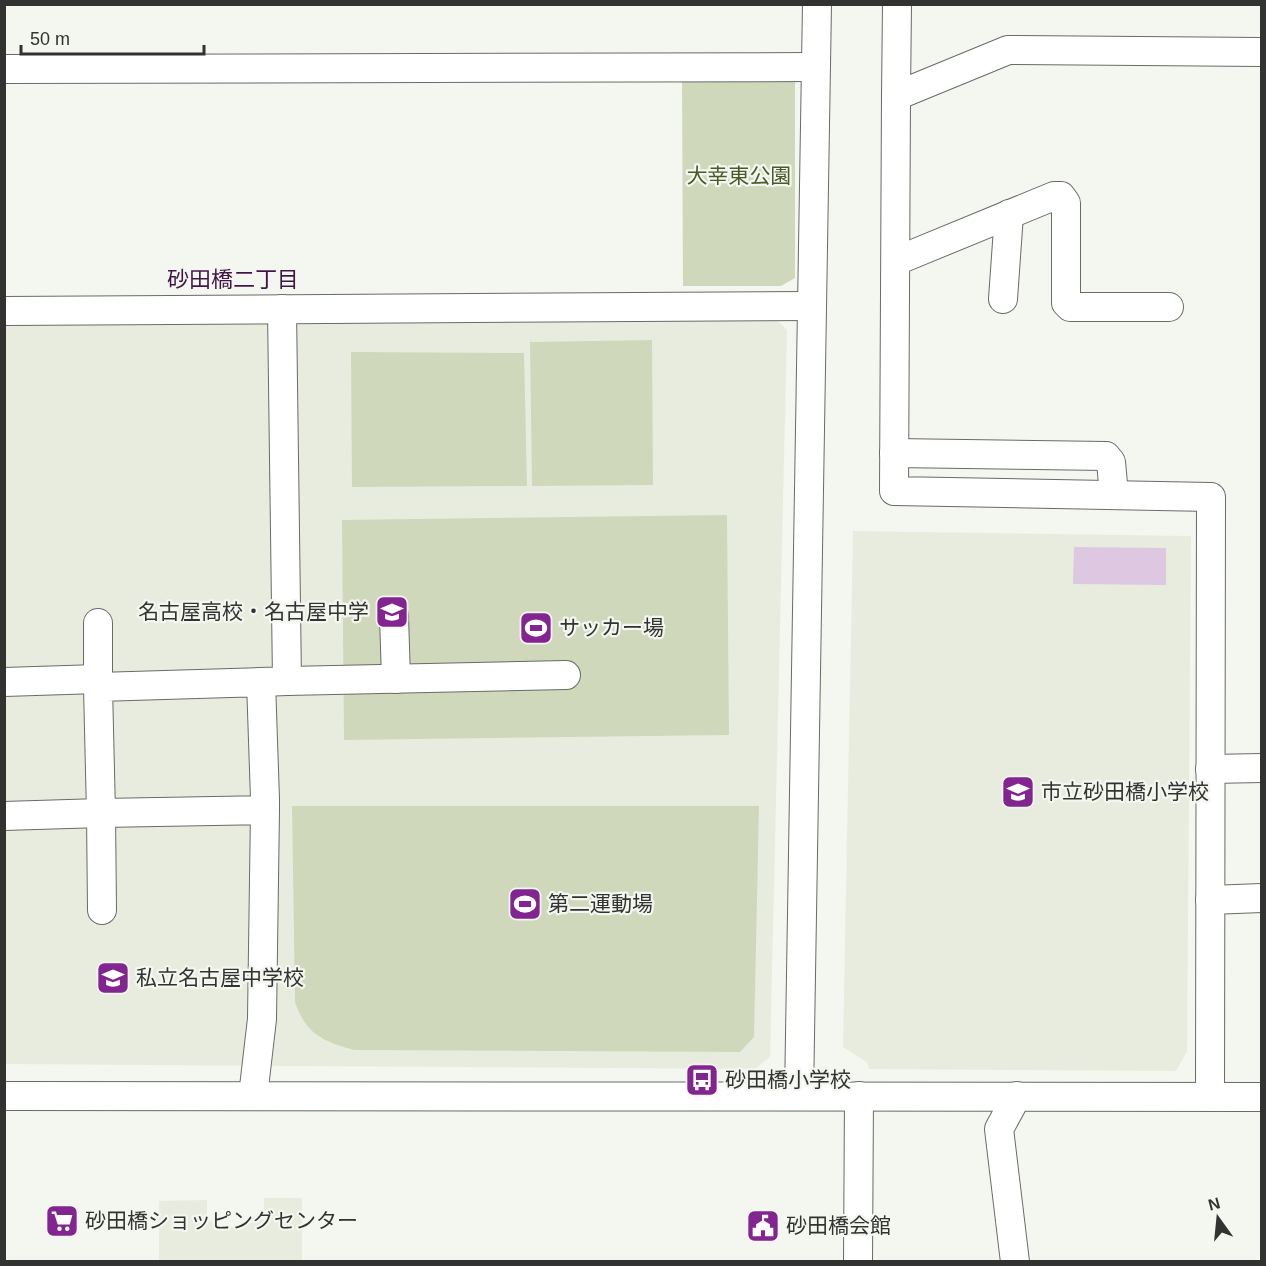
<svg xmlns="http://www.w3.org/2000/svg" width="1266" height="1266" viewBox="0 0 1266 1266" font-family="Arial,'Noto Sans JP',sans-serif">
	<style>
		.built { fill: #e8ecdf }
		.green { fill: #cfd8bb }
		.water { fill: #dec7e1 }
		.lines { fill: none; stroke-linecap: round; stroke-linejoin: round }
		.minor-casing { stroke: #696b66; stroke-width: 30 }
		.minor { stroke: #fff; stroke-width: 28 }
		.labels { text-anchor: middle; stroke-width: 4.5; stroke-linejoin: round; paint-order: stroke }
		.park-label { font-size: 21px; fill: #4d5928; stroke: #f4f6f0 }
		.poi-label { font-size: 21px; fill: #323331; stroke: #f4f6f0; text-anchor: start }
		.neighbourhood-label { font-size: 22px; fill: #411548; stroke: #f4f6f0 }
	</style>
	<rect width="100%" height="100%" fill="#f4f6f0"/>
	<!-- built -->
	<g class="built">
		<polygon points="775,318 787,330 770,1057 755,1069 5,1064 4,323"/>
		<polygon points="853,531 1191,536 1187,1051 1176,1071 869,1069 868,1063 843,1047"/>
		<polygon points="264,1198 302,1198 302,1261 159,1261 159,1201 207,1200 207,1219 219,1225 234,1227 264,1219"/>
	</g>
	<!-- green -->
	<g class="green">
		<polygon points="795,77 795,278 781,286 683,286 682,78"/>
		<polygon points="652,340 653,485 532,486 530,342"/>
		<polygon points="351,352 524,353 527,486 352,487"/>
		<polygon points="727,515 729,735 344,740 342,520"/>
		<path d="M292 806H759L754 1037 740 1052 354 1050C322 1041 306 1034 295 1002Z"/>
	</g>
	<!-- water -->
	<polygon class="water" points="1074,547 1166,548 1166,585 1073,584"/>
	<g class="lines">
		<!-- minor casing -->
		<g class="minor-casing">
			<g id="minor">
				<polyline points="4,69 815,67"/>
				<polyline points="896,96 897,4"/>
				<polyline points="896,261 1054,196 1061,196 1066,203 1066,303 1070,307 1169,307"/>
				<polyline points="1003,299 1009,214"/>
				<polyline points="4,311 810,306"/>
				<polyline points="894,453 1106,456 1111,462 1114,495"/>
				<polyline points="394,616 396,679"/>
				<polyline points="98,679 98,623"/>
				<polyline points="287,681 566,675"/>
				<polyline points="4,682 98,679 98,687"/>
				<polyline points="261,682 287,681 282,309"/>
				<polyline points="1210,769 1262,768"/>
				<polyline points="4,816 101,813 102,910"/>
				<polyline points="1210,900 1262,898"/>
				<polyline points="4,1096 1262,1097"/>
				<polyline points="253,1096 262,1019 265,810 265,799 261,682 98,687 101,813 265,810"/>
				<polyline points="799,1096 817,4"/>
				<polyline points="1210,1097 1211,497 894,491 896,96 1008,50 1262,52"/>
				<polyline points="858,1262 859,1096"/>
				<polyline points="1015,1262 999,1129 1017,1096"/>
			</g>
		</g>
		<!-- minor -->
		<use href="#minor" class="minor"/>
	</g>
	<!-- icons -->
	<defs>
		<g id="school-square" transform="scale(1.725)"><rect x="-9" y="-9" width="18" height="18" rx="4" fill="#822590" stroke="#f4f6f0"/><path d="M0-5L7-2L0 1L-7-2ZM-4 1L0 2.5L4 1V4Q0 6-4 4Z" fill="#fff"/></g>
		<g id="stadium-square" transform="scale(1.725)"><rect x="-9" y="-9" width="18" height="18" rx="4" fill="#822590" stroke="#f4f6f0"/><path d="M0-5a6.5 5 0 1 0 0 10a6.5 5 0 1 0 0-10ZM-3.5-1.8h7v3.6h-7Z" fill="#fff"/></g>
		<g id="bus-square" transform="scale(1.725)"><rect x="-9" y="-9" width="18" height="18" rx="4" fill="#822590" stroke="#f4f6f0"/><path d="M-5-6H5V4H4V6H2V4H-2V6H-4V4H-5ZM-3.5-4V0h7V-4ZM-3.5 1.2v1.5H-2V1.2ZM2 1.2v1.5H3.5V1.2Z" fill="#fff"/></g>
		<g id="supermarket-square" transform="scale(1.725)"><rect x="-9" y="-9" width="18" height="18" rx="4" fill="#822590" stroke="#f4f6f0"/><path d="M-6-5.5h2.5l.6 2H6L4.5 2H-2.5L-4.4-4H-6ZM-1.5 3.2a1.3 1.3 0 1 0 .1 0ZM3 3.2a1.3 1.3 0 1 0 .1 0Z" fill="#fff"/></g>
		<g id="civic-square" transform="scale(1.725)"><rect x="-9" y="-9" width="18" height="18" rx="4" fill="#822590" stroke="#f4f6f0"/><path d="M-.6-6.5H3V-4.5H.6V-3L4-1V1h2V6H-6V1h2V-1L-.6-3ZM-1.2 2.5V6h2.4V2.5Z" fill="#fff"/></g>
	</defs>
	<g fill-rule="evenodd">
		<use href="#school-square" x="392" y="612"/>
		<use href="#stadium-square" x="536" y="628"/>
		<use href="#school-square" x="1018" y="792"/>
		<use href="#stadium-square" x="525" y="904"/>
		<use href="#school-square" x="113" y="978"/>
		<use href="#bus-square" x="702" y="1080"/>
		<use href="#supermarket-square" x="62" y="1221"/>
		<use href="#civic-square" x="763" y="1226"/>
	</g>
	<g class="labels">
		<!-- park labels -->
		<g class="park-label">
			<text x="739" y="183">大幸東公園</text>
		</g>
		<!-- poi labels -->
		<g class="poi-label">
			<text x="369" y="619" text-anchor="end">名古屋高校・名古屋中学</text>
			<text x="559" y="635">サッカー場</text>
			<text x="1041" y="799">市立砂田橋小学校</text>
			<text x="548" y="911">第二運動場</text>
			<text x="136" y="985">私立名古屋中学校</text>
			<text x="725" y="1087">砂田橋小学校</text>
			<text x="85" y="1228">砂田橋ショッピングセンター</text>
			<text x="786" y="1233">砂田橋会館</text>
		</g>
		<!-- neighbourhood labels -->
		<g class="neighbourhood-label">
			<text x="233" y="287">砂田橋二丁目</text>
		</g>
	</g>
	<!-- border -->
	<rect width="1266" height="1266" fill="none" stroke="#323331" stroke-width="12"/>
	<!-- north arrow -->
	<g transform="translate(1218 1218) rotate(345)" stroke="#f4f6f0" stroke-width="4.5" paint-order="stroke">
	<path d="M0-4.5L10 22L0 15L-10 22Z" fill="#323331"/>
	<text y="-9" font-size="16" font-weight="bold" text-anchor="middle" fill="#323331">N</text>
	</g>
	<!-- scale -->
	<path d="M21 45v9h183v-9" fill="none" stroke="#323331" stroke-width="3"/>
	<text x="30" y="45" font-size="18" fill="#323331" stroke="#f4f6f0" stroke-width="4.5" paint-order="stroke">50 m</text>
</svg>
